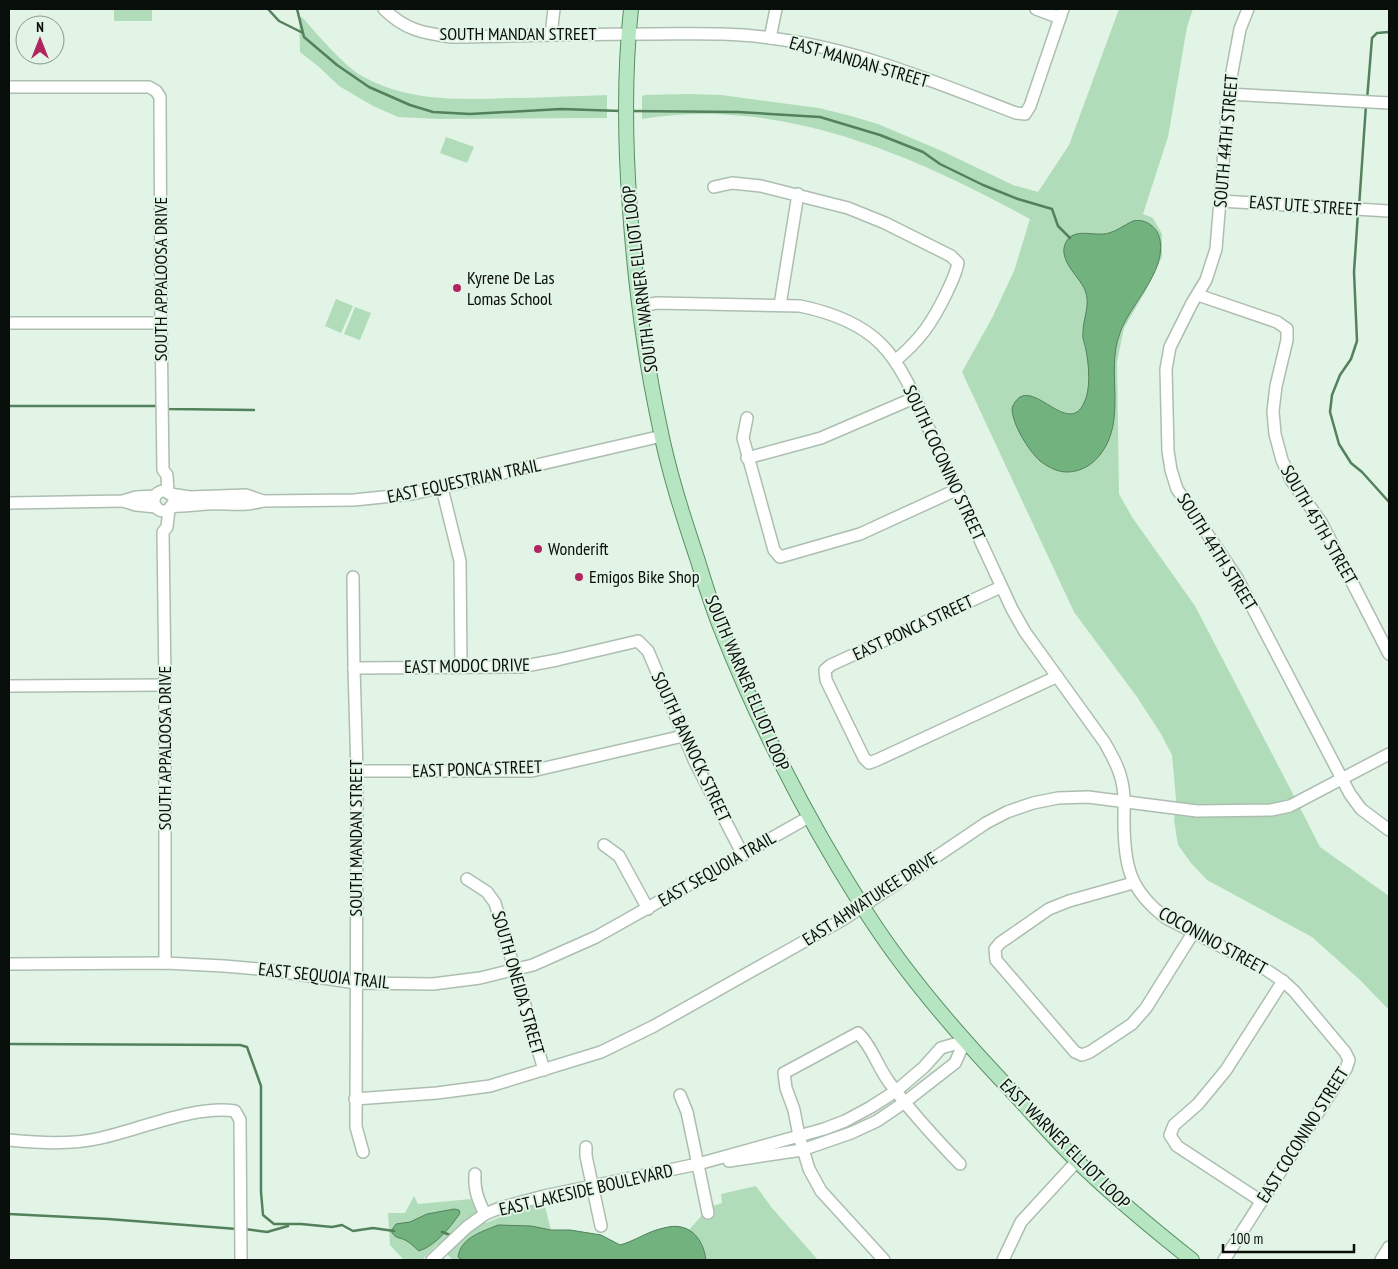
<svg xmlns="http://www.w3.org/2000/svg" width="1398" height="1269" viewBox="0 0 1398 1269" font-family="'PT Sans Narrow',sans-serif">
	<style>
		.green { fill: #b1dcb9 }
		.water { fill: #71b27f; stroke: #52815c }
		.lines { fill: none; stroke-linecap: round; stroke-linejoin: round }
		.stream { stroke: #52815c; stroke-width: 2.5 }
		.minor-casing { stroke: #adbeb0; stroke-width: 14 }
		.major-casing { stroke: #598f65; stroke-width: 16 }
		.minor { stroke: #fff; stroke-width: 11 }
		.major { stroke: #b6e5c1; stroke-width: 14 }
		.poi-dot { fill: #b02460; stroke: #e2f4e5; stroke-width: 2 }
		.labels { text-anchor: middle; stroke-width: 4; stroke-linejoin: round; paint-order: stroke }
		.street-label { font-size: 18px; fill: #080e09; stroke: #e2f4e5 }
		.poi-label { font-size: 18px; fill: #080e09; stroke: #e2f4e5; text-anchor: start }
	</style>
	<rect width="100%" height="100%" fill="#e2f4e5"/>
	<!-- green -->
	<g class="green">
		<rect x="114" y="9" width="38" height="12"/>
		<path d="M1119 9H1193L1187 27 1168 137 1143 214 1153 218 1162 234V257L1145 292 1124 328 1117 362 1119 494 1132 517 1195 606 1293 794 1320 847 1389 896V1010L1360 980 1312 937 1207 880 1191 863 1178 845 1174 820 1176 799 1172 755 1161 734 1137 697 1074 612 962 372 992 318 1014 271 1030 219C913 155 779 96 642 119V97L644 95 689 94 721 95 819 108 851 116 878 124 942 151 1013 185 1038 192 1069 145Z"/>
		<path d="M299 17H302C317 34 344 66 362 76 406 101 458 100 507 98 540 98 573 96 607 95V118L439 119 398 117 373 106 339 86 319 67 300 52Z"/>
		<polygon points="446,137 474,147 467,163 440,153"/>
		<polygon points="336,299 353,306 341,333 325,326"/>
		<polygon points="355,307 371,313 360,340 344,334"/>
		<path d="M756 1186 772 1208 818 1260H453L437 1245 422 1260H404L390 1245 388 1213H405L414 1196 418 1204 471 1199 486 1223 521 1208 544 1203 551 1230H570L601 1235 620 1245C641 1240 668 1217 689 1230L702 1215 713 1213V1206L722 1203 721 1194Z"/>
	</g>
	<!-- water -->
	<g class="water">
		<path d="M1133 221C1145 218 1158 227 1160 240 1166 273 1130 304 1120 333 1105 372 1128 419 1100 455 1094 462 1088 467 1079 470 1064 475 1052 470 1040 461 1028 450 1012 424 1012 408 1028 368 1067 440 1084 403 1091 389 1089 366 1086 350 1085 344 1082 339 1083 332 1083 318 1091 305 1085 290 1079 276 1054 257 1068 239 1078 228 1096 237 1109 233 1117 231 1124 225 1133 221Z"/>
		<path d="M454 1209 459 1210 460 1213C451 1227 435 1246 419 1251 415 1248 410 1242 405 1240 399 1237 395 1239 391 1231L396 1224 410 1222 427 1214Z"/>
		<path d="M498 1225 531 1226 551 1230H570L601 1235 620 1245C635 1241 648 1231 664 1228 688 1221 703 1237 706 1260H463L458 1257C461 1237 482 1232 498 1225Z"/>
	</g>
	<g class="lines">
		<!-- stream -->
		<g class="stream">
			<polyline points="268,9 279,21 303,33"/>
			<polyline points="297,9 304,37 337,65 369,87 410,105 433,112 470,114 561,109 621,111"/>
			<polyline points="1367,100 1372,38 1377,33 1389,32"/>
			<polyline points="629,111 738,112 820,117 880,135 923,152 940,164 983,185 1018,199 1052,209 1058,226 1070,238"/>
			<polyline points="1359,207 1366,105"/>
			<polyline points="1358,212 1354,272 1357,341 1351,359 1340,375 1332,395 1330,412 1339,444 1351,463 1362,472 1389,502"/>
			<polyline points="9,406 159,406"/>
			<polyline points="166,407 169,409 254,410"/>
			<polyline points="9,1044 240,1045 247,1047 261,1086 261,1192 263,1215 274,1224 301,1224 332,1227 342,1225 353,1231 373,1228 394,1231"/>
			<polyline points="9,1214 108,1219 237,1229"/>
			<polyline points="245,1229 267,1232 288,1226"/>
			<polyline points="442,1232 453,1236"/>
		</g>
		<!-- minor casing -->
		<g class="minor-casing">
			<g id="minor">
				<path d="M384 9C405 30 423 33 451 37 517 36 583 34 649 34 689 34 730 32 770 38 855 48 937 83 1016 113L1025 114 1030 106 1063 9"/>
				<polyline points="1036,9 1060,18"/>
				<polyline points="1248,9 1240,29 1232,72 1227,115 1216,249 1206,280 1192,303 1170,347 1166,369 1168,451 1171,470 1177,489 1237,578 1350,794 1361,809 1389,830"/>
				<polyline points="551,35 554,9"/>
				<polyline points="770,38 776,9"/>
				<polyline points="9,87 149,87 156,91 160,97 161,323 163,470 167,475 168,493"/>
				<polyline points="1229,94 1389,103"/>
				<path d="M714 187 732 183 761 186 848 208 885 223 951 256 958 263C956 274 951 283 947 292 932 323 921 339 895 361"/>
				<polyline points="1220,201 1389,211"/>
				<polyline points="1198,295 1277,322 1287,329 1287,340 1276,386 1273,411 1275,434 1282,460 1291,480 1321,522 1389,654"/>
				<polyline points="780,305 798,194"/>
				<path d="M639 306 657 303 800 306C829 312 860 323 881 344 906 369 922 415 937 447 962 501 987 555 1012 609L1025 632 1105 743C1112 756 1119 767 1122 782 1125 794 1124 808 1124 820 1124 865 1129 890 1166 918L1265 969 1283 981 1294 991 1345 1052 1349 1060 1346 1069 1224 1260"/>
				<polyline points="9,323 161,323"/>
				<polyline points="747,418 743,438 774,550 780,557 860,534 956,490"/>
				<polyline points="747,458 821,438 914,398"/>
				<polyline points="442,488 460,561 461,667"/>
				<circle cx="164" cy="501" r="10"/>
				<polyline points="170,494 190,497 246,495 263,501"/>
				<polyline points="123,501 136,505 156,507"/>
				<polyline points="9,503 123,501 136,497 155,496"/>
				<path d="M171 506C184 507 195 505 207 504 229 503 241 507 263 501L354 500 412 494 662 436"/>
				<polyline points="353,577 354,668 357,771 356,1127 363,1152"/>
				<polyline points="1001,587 831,665 825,670 826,680 864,758 869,763 877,760 1056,677"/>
				<polyline points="354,668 520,667 557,660 638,641 648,651 695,762 743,855"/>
				<polyline points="9,686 165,685"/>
				<polyline points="357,771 532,771 683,736"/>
				<polyline points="604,845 619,856 648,909"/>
				<polyline points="467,879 487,892 495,903 544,1070"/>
				<polyline points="1133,883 1069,901 1049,909 1000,943 995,949 996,960 1075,1052 1082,1055 1090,1052 1132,1024 1146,1008 1193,933"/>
				<polyline points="165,963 165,685 163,532 167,527 169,509"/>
				<polyline points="9,964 165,963 224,966 270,970 356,983 433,984 480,978 533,965 596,937 809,817"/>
				<polyline points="680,1095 687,1112 708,1213"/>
				<polyline points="355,1099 437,1093 490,1086 601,1052 654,1026 844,919 986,823 1007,812 1033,803 1058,798 1088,797 1197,811 1271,810 1290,806 1389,754"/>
				<path d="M9 1140C40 1143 70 1145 101 1138 141 1129 195 1105 235 1111L240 1120 241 1260"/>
				<polyline points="586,1147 586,1156 601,1226"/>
				<polyline points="729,1161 802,1150 851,1133 877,1121 905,1102 955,1063 965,1041"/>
				<path d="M475 1174C474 1190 478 1200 485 1214"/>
				<polyline points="1261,1201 1177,1146 1170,1135 1174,1125 1198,1104 1226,1070 1283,981"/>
				<polyline points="432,1260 467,1227 485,1214 500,1208 544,1196 698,1164 824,1129 845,1121 871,1107 896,1091 924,1067 941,1048 965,1041"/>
				<path d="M884 1260 821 1191 809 1169 799 1136 794 1110 786 1088 784 1073 858 1033C872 1046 877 1066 889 1082 910 1111 935 1138 960 1164"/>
				<polyline points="1003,1260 1021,1222 1077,1161"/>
				<polyline points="1381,1260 1389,1247"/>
			</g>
		</g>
		<!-- major casing -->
		<g class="major-casing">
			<path id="major" d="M631 9C624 75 625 143 630 210 635 281 644 353 659 423 668 470 683 516 698 561 705 584 712 607 721 629 759 725 806 817 861 904 901 969 952 1028 1004 1083 1029 1109 1052 1137 1078 1162 1114 1197 1153 1229 1192 1260"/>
		</g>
		<!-- minor -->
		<use href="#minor" class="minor"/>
		<!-- major -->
		<use href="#major" class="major"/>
	</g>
	<!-- markers -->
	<g class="poi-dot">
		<circle cx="457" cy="288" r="5"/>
		<circle cx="538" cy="549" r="5"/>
		<circle cx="579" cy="577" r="5"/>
	</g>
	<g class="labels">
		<!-- street labels -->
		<g class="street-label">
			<text x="518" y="40">SOUTH MANDAN STREET</text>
			<text transform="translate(859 62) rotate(16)" y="6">EAST MANDAN STREET</text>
			<text transform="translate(1226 141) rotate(-85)" y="6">SOUTH 44TH STREET</text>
			<text transform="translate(1305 206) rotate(4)" y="6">EAST UTE STREET</text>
			<text transform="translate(161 279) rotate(-90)" y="6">SOUTH APPALOOSA DRIVE</text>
			<text transform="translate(640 279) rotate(-97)" y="6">SOUTH WARNER ELLIOT LOOP</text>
			<text transform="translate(944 463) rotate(65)" y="6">SOUTH COCONINO STREET</text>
			<text transform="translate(464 481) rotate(-12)" y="6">EAST EQUESTRIAN TRAIL</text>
			<text transform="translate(1319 525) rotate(60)" y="6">SOUTH 45TH STREET</text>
			<text transform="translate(1217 552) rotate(58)" y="6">SOUTH 44TH STREET</text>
			<text transform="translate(913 628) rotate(-25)" y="6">EAST PONCA STREET</text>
			<text transform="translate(467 666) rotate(-1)" y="6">EAST MODOC DRIVE</text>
			<text transform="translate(747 683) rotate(67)" y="6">SOUTH WARNER ELLIOT LOOP</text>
			<text transform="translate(691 747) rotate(65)" y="6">SOUTH BANNOCK STREET</text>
			<text transform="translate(165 748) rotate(-90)" y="6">SOUTH APPALOOSA DRIVE</text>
			<text transform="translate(477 769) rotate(-2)" y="6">EAST PONCA STREET</text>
			<text transform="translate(356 838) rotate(-90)" y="6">SOUTH MANDAN STREET</text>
			<text transform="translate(717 869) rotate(-30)" y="6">EAST SEQUOIA TRAIL</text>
			<text transform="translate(870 899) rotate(-33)" y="6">EAST AHWATUKEE DRIVE</text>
			<text transform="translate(1213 941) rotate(29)" y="6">COCONINO STREET</text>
			<text transform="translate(324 976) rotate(6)" y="6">EAST SEQUOIA TRAIL</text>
			<text transform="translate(518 983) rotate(74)" y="6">SOUTH ONEIDA STREET</text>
			<text transform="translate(1303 1135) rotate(-58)" y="6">EAST COCONINO STREET</text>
			<text transform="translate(1065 1144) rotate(45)" y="6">EAST WARNER ELLIOT LOOP</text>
			<text transform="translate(586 1190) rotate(-13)" y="6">EAST LAKESIDE BOULEVARD</text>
		</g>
		<!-- poi labels -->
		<g class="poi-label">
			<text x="467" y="284">Kyrene De Las<tspan x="467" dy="21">Lomas School</tspan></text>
			<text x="548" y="555">Wonderift</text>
			<text x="589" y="583">Emigos Bike Shop</text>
		</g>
	</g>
	<!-- border -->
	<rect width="1398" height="1269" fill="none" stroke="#080e09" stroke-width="20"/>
	<!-- north arrow -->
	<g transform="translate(40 40)"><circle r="24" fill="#e2f4e5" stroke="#8b988d"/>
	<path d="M0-4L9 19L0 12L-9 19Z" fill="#b02460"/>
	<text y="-8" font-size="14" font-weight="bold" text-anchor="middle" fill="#080e09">N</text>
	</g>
	<!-- scale -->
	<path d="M1223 1244v8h131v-8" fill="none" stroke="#080e09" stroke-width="2.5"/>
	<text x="1230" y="1244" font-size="15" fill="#080e09" stroke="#e2f4e5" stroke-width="4" paint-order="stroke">100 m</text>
</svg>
